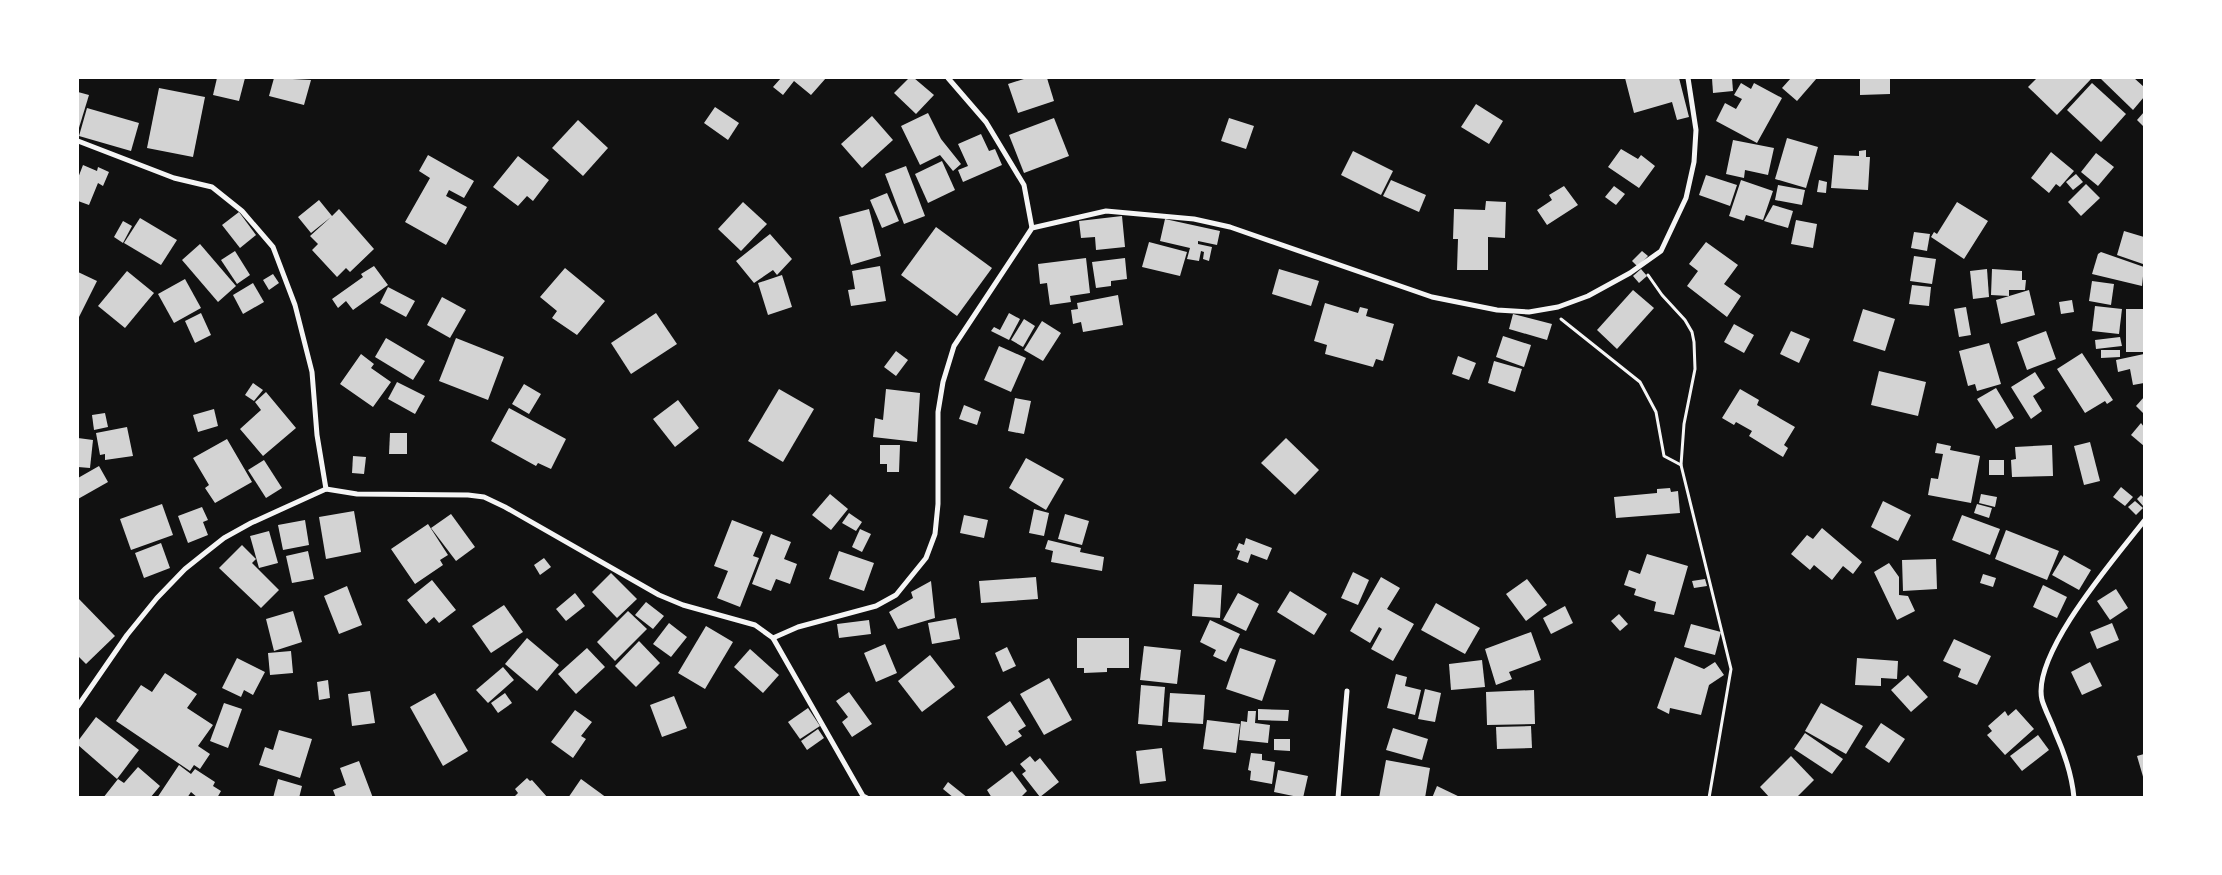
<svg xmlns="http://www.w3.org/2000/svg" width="2222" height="875" viewBox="0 0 2222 875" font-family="'Fira Sans Condensed',sans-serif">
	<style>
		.building { fill: #d3d3d3 }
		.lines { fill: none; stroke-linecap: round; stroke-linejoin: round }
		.path { stroke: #f5f5f5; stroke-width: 3 }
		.minor { stroke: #f5f5f5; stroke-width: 5 }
	</style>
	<rect width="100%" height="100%" fill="#111"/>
	<!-- building -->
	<g class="building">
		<polygon points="217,78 245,78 239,101 213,95"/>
		<polygon points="274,78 311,80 304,105 269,96"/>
		<polygon points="781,78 826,78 811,95 794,81 783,95 773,87"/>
		<polygon points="909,78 914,78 934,95 916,114 894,93"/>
		<polygon points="1027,78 1047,78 1054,101 1018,113 1008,84"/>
		<polygon points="1625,78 1679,78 1689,117 1677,120 1672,102 1634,113"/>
		<polygon points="1712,78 1732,78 1733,91 1713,93"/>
		<polygon points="1791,78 1817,78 1797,101 1782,88"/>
		<polygon points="1860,78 1890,78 1890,94 1860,95"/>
		<polygon points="2037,78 2090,78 2091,79 2057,115 2028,87"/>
		<polygon points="2100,78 2134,78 2144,87 2144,97 2133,110"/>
		<polygon points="1741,83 1751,89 1754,83 1782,98 1757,143 1716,121 1725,103 1736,109 1742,99 1734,95"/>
		<polygon points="2092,83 2126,114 2101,142 2067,110"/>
		<polygon points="159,88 205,97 193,157 147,148"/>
		<polygon points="78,92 89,95 78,131"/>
		<polygon points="1476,104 1503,121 1489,144 1461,127"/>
		<polygon points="715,107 739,123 728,140 704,123"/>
		<polygon points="87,108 139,123 131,151 79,136"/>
		<polygon points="2144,112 2144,127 2137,120"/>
		<polygon points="928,113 941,139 961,164 953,171 940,155 920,165 901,126"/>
		<polygon points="872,116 893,140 862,168 841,144"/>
		<polygon points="1054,118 1069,156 1024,173 1009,135"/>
		<polygon points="1229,118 1254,126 1246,149 1221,141"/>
		<polygon points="578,120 608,148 583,176 552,148"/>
		<polygon points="981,134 989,151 995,149 1002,165 963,182 958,170 968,166 958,144"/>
		<polygon points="1787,138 1818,147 1806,188 1775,179"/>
		<polygon points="1733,140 1774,148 1768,175 1745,170 1744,178 1726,174"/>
		<polygon points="1621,149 1638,159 1641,155 1655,166 1639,188 1608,167"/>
		<polygon points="1866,150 1866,157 1870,157 1868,190 1831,188 1834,155 1859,156 1859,151"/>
		<polygon points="1353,151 1393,171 1381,195 1341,175"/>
		<polygon points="2051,152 2074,171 2060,187 2056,184 2049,193 2031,178"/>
		<polygon points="2096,153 2114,167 2098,186 2081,172"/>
		<polygon points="428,155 474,181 464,198 449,190 446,196 467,207 446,245 405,222 430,178 419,171"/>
		<polygon points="518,156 549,180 533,201 527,196 518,206 493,187"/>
		<polygon points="942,161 955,190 928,203 915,174"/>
		<polygon points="83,165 97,171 98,167 109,172 103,186 98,183 89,205 78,201 78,178"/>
		<polygon points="906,166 925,216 904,224 885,174"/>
		<polygon points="2076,174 2083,182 2073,190 2066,182"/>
		<polygon points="1706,175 1737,185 1730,206 1699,195"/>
		<polygon points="1391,180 1426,195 1419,212 1383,196"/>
		<polygon points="1741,180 1773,191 1763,220 1746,215 1744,221 1729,216"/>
		<polygon points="1819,180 1827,182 1826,193 1817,192"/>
		<polygon points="2086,184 2100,198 2081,216 2068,202"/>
		<polygon points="1778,185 1805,190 1802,205 1775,200"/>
		<polygon points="1564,186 1578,205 1547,225 1537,210 1552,200 1549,195"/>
		<polygon points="1614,186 1625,194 1616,205 1605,197"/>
		<polygon points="887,193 899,221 882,228 870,200"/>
		<polygon points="319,200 332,216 339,209 374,249 350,272 346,268 337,277 312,250 318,244 310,236 331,217 311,233 298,217"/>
		<polygon points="1486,201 1506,202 1505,238 1488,237 1488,270 1457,270 1458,239 1453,239 1454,209 1485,210"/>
		<polygon points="743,202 767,224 741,251 718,229"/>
		<polygon points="1957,202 1988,221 1964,259 1931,237 1934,232 1937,234"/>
		<polygon points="1773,205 1793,211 1788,228 1764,221"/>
		<polygon points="869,209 881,256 851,265 839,217"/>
		<polygon points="239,212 256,235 240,248 222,225"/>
		<polygon points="1122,216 1125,247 1096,250 1095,237 1081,238 1079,221"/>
		<polygon points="140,218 177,240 161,265 124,243"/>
		<polygon points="1165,219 1220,231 1217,245 1198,241 1198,244 1212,247 1209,261 1203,259 1204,252 1201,251 1199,261 1187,259 1190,248 1160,241"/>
		<polygon points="1796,220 1817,224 1813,248 1791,244"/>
		<polygon points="123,221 132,226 123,243 114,237"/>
		<polygon points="936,227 992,268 957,316 901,275"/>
		<polygon points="2124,231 2144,237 2143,264 2117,255"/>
		<polygon points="1914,232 1930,234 1927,251 1911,248"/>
		<polygon points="770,234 792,259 777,275 773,270 754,283 736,261"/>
		<polygon points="1149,242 1187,252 1180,276 1142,267"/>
		<polygon points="1706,242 1738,265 1724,284 1741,296 1727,317 1687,286 1698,271 1689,264"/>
		<polygon points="200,244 236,286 218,302 182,260"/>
		<polygon points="235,251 250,275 237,284 221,260"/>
		<polygon points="1642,251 1648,256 1638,267 1632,261"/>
		<polygon points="2101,252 2144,267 2142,286 2092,274 2098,254"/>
		<polygon points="1914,256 1936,259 1932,284 1910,281"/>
		<polygon points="1086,258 1090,293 1070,296 1071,302 1050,305 1047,283 1040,284 1038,264"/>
		<polygon points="1125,258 1127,279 1111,281 1111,286 1096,288 1092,262"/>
		<polygon points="374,266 388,285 353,310 346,301 338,308 332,299 363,277 361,274"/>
		<polygon points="880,266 886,301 851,306 848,290 855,289 852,271"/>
		<polygon points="565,268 605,301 577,335 552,318 557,311 540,297"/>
		<polygon points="1279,269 1319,281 1311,306 1272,294"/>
		<polygon points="1641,269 1647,276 1639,283 1633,276"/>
		<polygon points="1987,269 1989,297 1973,299 1970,271"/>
		<polygon points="1992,269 2022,271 2022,280 2026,280 2025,290 2009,290 2009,296 1991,295"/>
		<polygon points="127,271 154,293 125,328 98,306"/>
		<polygon points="78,272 97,281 79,317 78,316"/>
		<polygon points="273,274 279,283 269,290 263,280"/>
		<polygon points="782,275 792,307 768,315 758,283"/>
		<polygon points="185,279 201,308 174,323 158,294"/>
		<polygon points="2092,281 2114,284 2111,305 2089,301"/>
		<polygon points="253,283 264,302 243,314 233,295"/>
		<polygon points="1912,285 1931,287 1929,306 1909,304"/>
		<polygon points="388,287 415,301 406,317 380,303"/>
		<polygon points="1633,290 1654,308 1617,349 1597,330"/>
		<polygon points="2029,290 2035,315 2001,324 1996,300"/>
		<polygon points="1118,295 1123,325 1083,332 1081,322 1073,324 1071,310 1078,309 1077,303"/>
		<polygon points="442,297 466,310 450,338 427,325"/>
		<polygon points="2072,300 2074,312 2061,314 2059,302"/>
		<polygon points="1325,303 1358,313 1360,307 1368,309 1366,316 1394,324 1383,361 1376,359 1373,367 1325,354 1327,345 1314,341"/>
		<polygon points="2095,306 2122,309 2119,334 2092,331"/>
		<polygon points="1966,307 1971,335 1959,337 1954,309"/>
		<polygon points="1863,309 1895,319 1885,351 1853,341"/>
		<rect x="2126" y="309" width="18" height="43"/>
		<polygon points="201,313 211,335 195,343 185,321"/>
		<polygon points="656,313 677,344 631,374 611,343"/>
		<polygon points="1009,313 1020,319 1009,340 991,331 994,327 1000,330"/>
		<polygon points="1513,314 1552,324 1547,340 1509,329"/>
		<polygon points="1024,319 1035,326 1023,347 1011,340"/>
		<polygon points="1042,321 1061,333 1043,361 1024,350"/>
		<polygon points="1734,324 1754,335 1744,353 1724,342"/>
		<polygon points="1791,331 1810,339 1799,363 1780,354"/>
		<polygon points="2046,331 2056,359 2027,370 2017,342"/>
		<polygon points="1503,336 1531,345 1524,367 1496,357"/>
		<polygon points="2120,337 2122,346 2096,349 2095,340"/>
		<polygon points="386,338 425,361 413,380 375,357"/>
		<polygon points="456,338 504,357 488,400 439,381"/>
		<polygon points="1989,343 2001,384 1977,391 1975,384 1968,386 1959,351"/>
		<polygon points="999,346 1026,358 1011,392 984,380"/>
		<polygon points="2101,350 2120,350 2120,357 2101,358"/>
		<polygon points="896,351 908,360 896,376 884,367"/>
		<polygon points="2082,353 2113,400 2107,404 2105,401 2085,413 2057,369"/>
		<polygon points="361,354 374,364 371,368 391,382 373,407 340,384"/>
		<polygon points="2144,354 2144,383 2133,385 2130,369 2118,372 2116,360"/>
		<polygon points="1458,356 1476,363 1469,380 1452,374"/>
		<polygon points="1494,361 1522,369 1515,392 1488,383"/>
		<polygon points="1879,371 1926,382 1918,416 1871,405"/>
		<polygon points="2035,372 2045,388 2033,396 2042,411 2031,419 2011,387"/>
		<polygon points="397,382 425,396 415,414 388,399"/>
		<polygon points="253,383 263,390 254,401 245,395"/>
		<polygon points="524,384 541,394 529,414 512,404"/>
		<polygon points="1996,388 2014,418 1996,429 1977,399"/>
		<polygon points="779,389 814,409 783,462 748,441"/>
		<polygon points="886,389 920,393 917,442 873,437 875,418 883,420"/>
		<polygon points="1740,389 1759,400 1757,405 1795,427 1784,445 1788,448 1783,457 1749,436 1752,431 1736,422 1734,425 1722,418"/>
		<polygon points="266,392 296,428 263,456 240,429 261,410 255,402"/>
		<polygon points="2144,397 2144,414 2136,406"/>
		<polygon points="1015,398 1031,401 1024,434 1008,431"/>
		<polygon points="678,400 699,428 675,447 653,419"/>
		<polygon points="964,405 981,412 977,425 959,419"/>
		<polygon points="509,408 566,439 551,469 538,463 536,466 491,441"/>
		<polygon points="214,409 218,426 198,432 193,415"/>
		<polygon points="105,413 108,427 94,430 92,415"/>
		<polygon points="2141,423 2144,427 2144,446 2131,435"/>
		<polygon points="127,427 133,456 105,460 105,454 100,455 96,433"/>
		<polygon points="390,433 407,433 407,454 389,454"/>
		<polygon points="78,438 93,440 90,468 78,467"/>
		<polygon points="1286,438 1319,470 1295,495 1261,463"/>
		<polygon points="227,439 252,482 215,503 205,488 209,485 193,458"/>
		<polygon points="2090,442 2100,481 2084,485 2074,446"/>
		<polygon points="1937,443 1951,446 1950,450 1980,456 1971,503 1928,495 1931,478 1938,479 1943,454 1935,453"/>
		<polygon points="880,445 900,445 899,472 887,472 887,464 880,464"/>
		<polygon points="2052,445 2053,476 2012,477 2011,460 2016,459 2015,447"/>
		<polygon points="353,456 366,457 364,474 352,473"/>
		<polygon points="1026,458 1064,479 1046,510 1009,488"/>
		<polygon points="264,460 282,488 266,498 248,470"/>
		<rect x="1989" y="460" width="15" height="15"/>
		<polygon points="99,466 108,482 78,499 78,478"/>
		<polygon points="2121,487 2133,497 2125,506 2113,497"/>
		<polygon points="1670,488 1671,492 1678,491 1680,513 1616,518 1614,497 1657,493 1657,489"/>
		<polygon points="830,494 848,509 831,530 812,515"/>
		<polygon points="1981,494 1997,497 1995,507 1979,503"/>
		<polygon points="2141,495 2144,498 2144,507 2137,499"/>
		<polygon points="1883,501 1911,515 1898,541 1871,527"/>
		<polygon points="2135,501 2143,508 2136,515 2128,507"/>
		<polygon points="162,504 173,535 131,550 120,519"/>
		<polygon points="1977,504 1992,508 1989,518 1974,513"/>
		<polygon points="202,507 208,520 203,522 208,535 188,543 178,516"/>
		<polygon points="1034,509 1049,513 1044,536 1029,533"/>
		<polygon points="354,511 361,552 326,559 319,517"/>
		<polygon points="849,513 862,522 856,531 842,523"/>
		<polygon points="451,514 475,547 456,561 431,528"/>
		<polygon points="1065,514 1089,521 1082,545 1058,539"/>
		<polygon points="964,515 988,520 984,538 960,533"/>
		<polygon points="1962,515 2000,529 1990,555 1952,540"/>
		<polygon points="305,520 309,545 283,550 278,525"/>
		<polygon points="732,520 763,532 753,556 759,558 740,607 717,598 728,571 714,566"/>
		<polygon points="428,524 448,555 440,560 443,565 415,584 391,549"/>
		<polygon points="1822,528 1862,562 1853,574 1843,566 1832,580 1814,565 1810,570 1791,554 1807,535 1813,539"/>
		<polygon points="860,529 871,534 862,552 852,547"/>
		<polygon points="2006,530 2059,551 2047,580 1995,559"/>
		<polygon points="269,531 278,563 259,568 250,536"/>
		<polygon points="771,534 791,542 784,559 797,564 790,584 776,579 771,591 752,584"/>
		<polygon points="1246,538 1272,548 1267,560 1251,554 1248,563 1237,559 1240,551 1236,550 1239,543 1244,545"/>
		<polygon points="1048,540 1081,548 1080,552 1104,557 1102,571 1051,562 1053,551 1045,549"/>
		<polygon points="161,543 170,568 144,578 135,553"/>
		<polygon points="242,545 256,559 252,563 279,590 261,608 219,568"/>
		<polygon points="308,551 314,579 292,583 286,556"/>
		<polygon points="839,551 874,563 864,591 829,579"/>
		<polygon points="1647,554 1688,566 1674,615 1654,611 1656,602 1634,595 1636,589 1624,585 1629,570 1640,574"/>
		<polygon points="2064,555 2091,570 2079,590 2052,575"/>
		<polygon points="544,558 551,567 540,575 534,565"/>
		<polygon points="1936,559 1937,589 1903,591 1902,560"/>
		<polygon points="1889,563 1899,577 1899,595 1908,596 1915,611 1897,620 1874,572"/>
		<polygon points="1353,572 1369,580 1358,605 1341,598"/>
		<polygon points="611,573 637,599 617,618 592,592"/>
		<polygon points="1983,574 1996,578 1993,587 1980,583"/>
		<polygon points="1036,577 1038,599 981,603 979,581"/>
		<polygon points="1381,577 1400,588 1387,609 1414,624 1393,661 1371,649 1382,629 1379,627 1370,643 1350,631"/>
		<polygon points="1527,579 1547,605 1526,621 1506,594"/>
		<polygon points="1705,579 1707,586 1694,588 1692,581"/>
		<polygon points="432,580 456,610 439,623 434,617 426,624 407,600"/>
		<polygon points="931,581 935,618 898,629 889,612 913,598 911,592"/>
		<polygon points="1194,584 1222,585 1220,618 1192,616"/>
		<polygon points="2043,585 2067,597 2057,618 2033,607"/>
		<polygon points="347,586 362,625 339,634 324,596"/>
		<polygon points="2116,589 2128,608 2110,620 2097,601"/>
		<polygon points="1290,591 1327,614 1314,635 1277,612"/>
		<polygon points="575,593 585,606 566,621 556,609"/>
		<polygon points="1238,593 1259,604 1246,631 1223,620"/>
		<polygon points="78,598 115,636 86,664 78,656"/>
		<polygon points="646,602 664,616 653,629 635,615"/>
		<polygon points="1436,603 1480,628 1465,654 1421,630"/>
		<polygon points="504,605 523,632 491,653 472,626"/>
		<polygon points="1565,606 1573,623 1551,634 1543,618"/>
		<polygon points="293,611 302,642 274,651 266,619"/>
		<polygon points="628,611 647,629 615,661 597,642"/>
		<polygon points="1619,614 1628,624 1620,631 1611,621"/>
		<polygon points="956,618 960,639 932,644 928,623"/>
		<polygon points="869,620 871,634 839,638 837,624"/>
		<polygon points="1210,620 1240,634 1226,662 1213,656 1216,650 1200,642"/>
		<polygon points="669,623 687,637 671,657 653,644"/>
		<polygon points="2112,623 2119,640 2097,649 2090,632"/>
		<polygon points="1691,624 1721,632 1715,655 1684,647"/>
		<polygon points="706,626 733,642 705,689 678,673"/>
		<polygon points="1531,632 1541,660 1509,672 1512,679 1496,685 1485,649"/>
		<polygon points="527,638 559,665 537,691 505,664"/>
		<polygon points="1077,638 1129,638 1129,668 1107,668 1107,672 1084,673 1084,668 1077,668"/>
		<polygon points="1954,639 1991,656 1977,685 1958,677 1961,669 1943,661"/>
		<polygon points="639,641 660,663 636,687 615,666"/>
		<polygon points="885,644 897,673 876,682 864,653"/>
		<polygon points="1144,646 1181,650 1177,684 1140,680"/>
		<polygon points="1007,647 1016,666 1003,672 995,653"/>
		<polygon points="587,648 605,667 576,694 558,674"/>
		<polygon points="1240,648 1276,660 1262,701 1226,689"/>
		<polygon points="750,649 779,675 763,693 734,667"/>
		<polygon points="291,651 293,673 270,675 268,653"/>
		<polygon points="930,655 955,687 922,712 898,681"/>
		<polygon points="1675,657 1704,669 1715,662 1724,675 1709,685 1701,715 1670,708 1669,714 1657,708"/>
		<polygon points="237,658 265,672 253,695 244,690 241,697 222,688"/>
		<polygon points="1857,658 1898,661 1897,679 1881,678 1881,686 1855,685"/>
		<polygon points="1482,660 1485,687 1451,690 1449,664"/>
		<polygon points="2090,662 2102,686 2082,695 2071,672"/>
		<polygon points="503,667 514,680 488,703 476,690"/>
		<polygon points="165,673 197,694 187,708 213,725 198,746 210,754 200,769 194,765 190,771 116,721 141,685 152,692"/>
		<polygon points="1396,674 1407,677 1405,686 1421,690 1415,715 1387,708"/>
		<polygon points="1908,675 1928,697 1911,712 1891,690"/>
		<polygon points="1049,678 1072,720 1044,735 1020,694"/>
		<polygon points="328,680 330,698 319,700 317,682"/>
		<polygon points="1141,685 1165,687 1162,726 1138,724"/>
		<polygon points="1425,689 1441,693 1435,722 1418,719"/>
		<polygon points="1534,690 1535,724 1487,725 1486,692"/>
		<polygon points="370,691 375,723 352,726 348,694"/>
		<polygon points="849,692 872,724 852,737 842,722 848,717 836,701"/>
		<polygon points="435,693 468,751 443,766 410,707"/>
		<polygon points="505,693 512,703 498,713 491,703"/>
		<polygon points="1170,693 1205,695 1203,724 1168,722"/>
		<polygon points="674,696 687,728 662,737 650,705"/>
		<polygon points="1010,701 1026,726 1018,731 1022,736 1006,746 987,717"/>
		<polygon points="224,703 242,709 228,748 210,741"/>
		<polygon points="1821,703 1863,726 1846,754 1805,731"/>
		<polygon points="808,708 820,726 800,739 788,722"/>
		<polygon points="1258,709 1289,710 1288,721 1258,720"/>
		<polygon points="2016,709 2034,729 2005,755 1987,735 1992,731 1988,726 2005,711 2008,716"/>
		<polygon points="575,710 592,722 581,736 586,739 573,758 551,742"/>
		<polygon points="1248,711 1256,711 1255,723 1270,725 1268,743 1239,740 1241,721 1247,722"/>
		<polygon points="96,717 139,750 117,779 78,745 78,741"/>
		<polygon points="1207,720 1240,724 1236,753 1203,749"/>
		<polygon points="1881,723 1905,739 1889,763 1865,747"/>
		<polygon points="1531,726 1532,748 1497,749 1496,727"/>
		<polygon points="1393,728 1428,739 1422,760 1386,750"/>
		<polygon points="818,729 824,738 807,750 801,741"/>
		<polygon points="279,730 312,739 300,778 259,765 265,747 273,750"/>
		<polygon points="1805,733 1843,759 1832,774 1794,749"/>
		<polygon points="2038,735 2049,750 2022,771 2010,756"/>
		<polygon points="1274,739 1290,739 1290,751 1274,750"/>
		<polygon points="1162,748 1166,781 1140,784 1136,751"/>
		<polygon points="1251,753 1262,754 1262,760 1275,762 1272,784 1250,780 1251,771 1248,770"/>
		<polygon points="2144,754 2144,780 2137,756"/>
		<polygon points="1030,756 1035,762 1040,758 1059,782 1040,797 1022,774 1026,771 1020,764"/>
		<polygon points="1791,756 1814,780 1796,798 1770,798 1760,787"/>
		<polygon points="1386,760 1430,768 1425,798 1379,798"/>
		<polygon points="359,761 373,798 336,798 333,790 346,785 340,768"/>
		<polygon points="179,765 191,774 195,769 215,782 213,786 221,791 217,798 198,798 191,792 187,798 157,798"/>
		<polygon points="138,767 160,786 150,798 103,798 118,779 124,783"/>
		<polygon points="1278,770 1308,776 1303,798 1274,792"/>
		<polygon points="1012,771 1027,791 1020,798 992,798 987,790"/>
		<polygon points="527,778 530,781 532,780 548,798 513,798 518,793 515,789"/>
		<polygon points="278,779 302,786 299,798 273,798"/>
		<polygon points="581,779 607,798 568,798"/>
		<polygon points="948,782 968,798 954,798 943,789"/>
		<polygon points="1437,786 1462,798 1432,798"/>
	</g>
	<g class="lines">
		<!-- path -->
		<g class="path">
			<polyline points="1648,275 1662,295 1685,320 1692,332 1694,342 1695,369 1684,424 1681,465 1731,669 1709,798"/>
			<polyline points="1561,319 1640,382 1656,412 1664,456 1681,465"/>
		</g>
		<!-- minor -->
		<g class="minor">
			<polyline points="948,78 986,122 1024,185 1032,228"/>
			<polyline points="78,141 174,178 212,187 242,211 273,247 295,305 312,372 317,435 326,489"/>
			<polyline points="773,638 798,627 876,606 896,595 926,558 935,534 938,504 938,412 943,382 954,346 1032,228 1106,211 1194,219 1230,227 1432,297 1497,310 1529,312 1558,307 1588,296 1630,273 1661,251 1686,198 1694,162 1696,130 1688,78"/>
			<polyline points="78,706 127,635 157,598 185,569 205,553 224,538 251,523 326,489 357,494 468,495 484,497 505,507 659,595 683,605 755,625 773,638 863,796 867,798"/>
			<polyline points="1338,798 1347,691"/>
			<path d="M2074 798C2072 775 2064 752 2055 732 2051 721 2045 710 2042 700 2031 654 2116 557 2144 521"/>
		</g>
	</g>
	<!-- border -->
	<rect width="2222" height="875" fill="none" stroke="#ffffff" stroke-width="158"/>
</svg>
